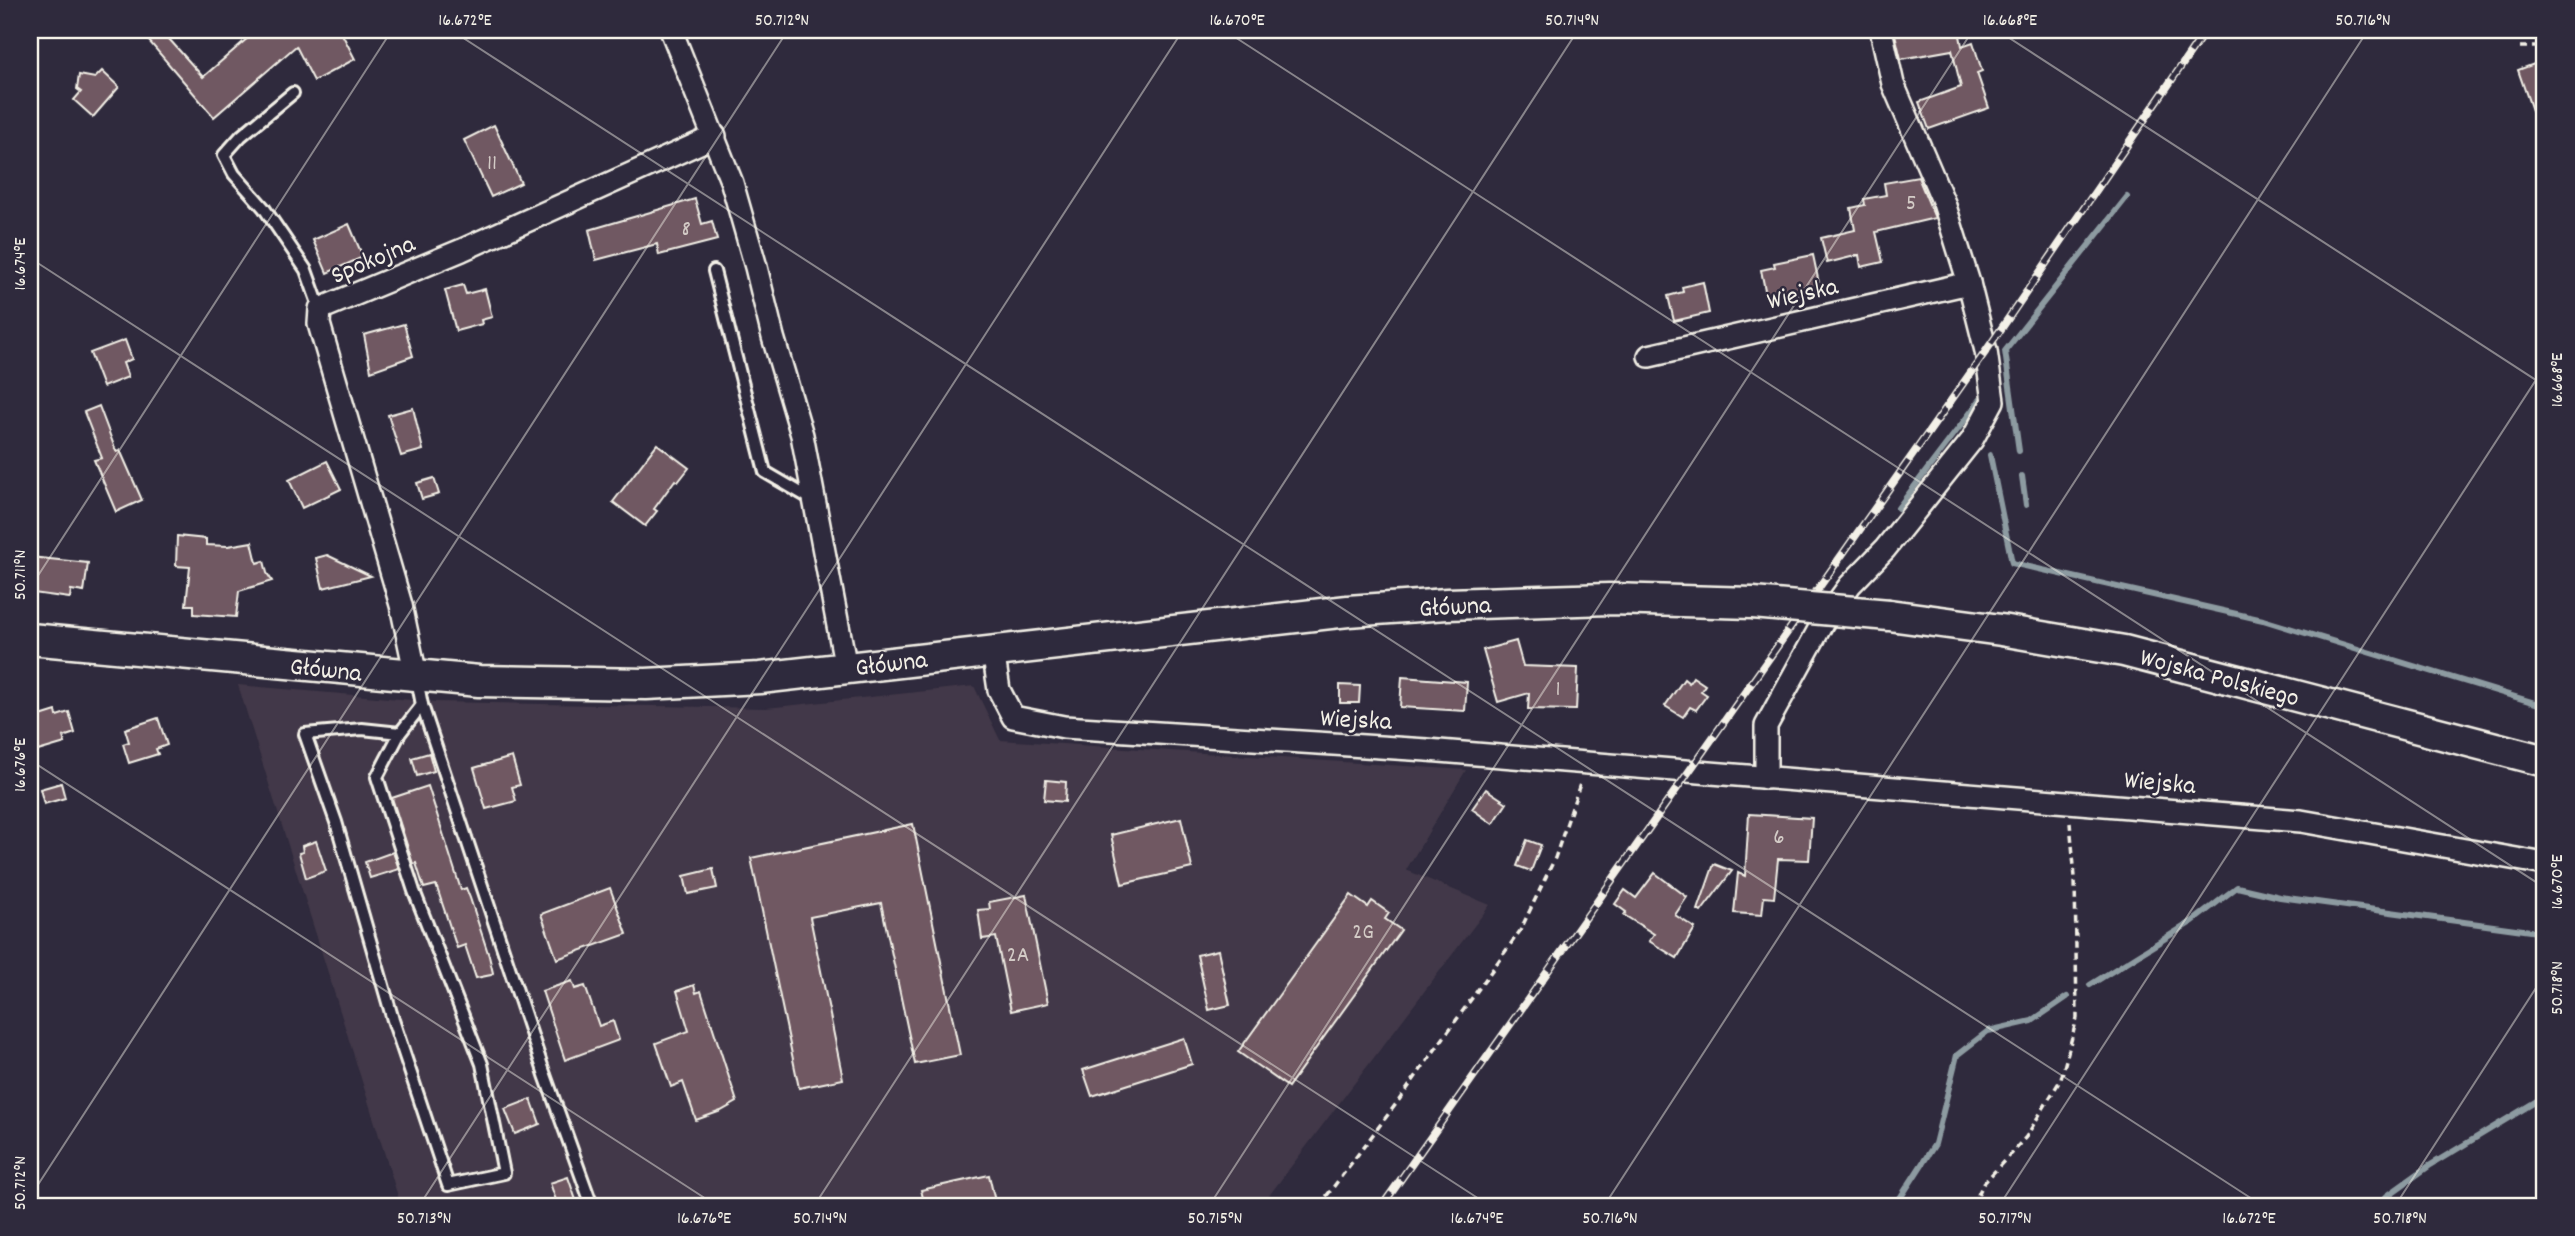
<svg xmlns="http://www.w3.org/2000/svg" width="2575" height="1236" viewBox="0 0 2575 1236" font-family="Dekko,sans-serif">
	<style>
		.built { fill: #423848 }
		.lines { fill: none; stroke-linecap: round; stroke-linejoin: round }
		.stream { stroke: #8d9ba1; stroke-width: 6 }
		.building { fill: #705862; stroke: #f4f1e8; stroke-width: 2 }
		.service-casing { stroke: #f4f1e8; stroke-width: 16 }
		.minor-casing { stroke: #f4f1e8; stroke-width: 26 }
		.secondary-casing { stroke: #f4f1e8; stroke-width: 35 }
		.path { stroke: #f4f1e8; stroke-width: 3.5; stroke-dasharray: 7 5; stroke-linecap: butt }
		.service { stroke: #2f2a3d; stroke-width: 10 }
		.minor { stroke: #2f2a3d; stroke-width: 21 }
		.secondary { stroke: #2f2a3d; stroke-width: 30 }
		.rail-casing { stroke: #f4f1e8; stroke-width: 8 }
		.rail { stroke: #2f2a3d; stroke-width: 5; stroke-dasharray: 16; stroke-linecap: butt }
		.secondary-bridge-casing { stroke: #f4f1e8; stroke-width: 35; stroke-linecap: butt }
		.secondary-bridge { stroke: #2f2a3d; stroke-width: 30 }
		.ticks { fill: none; stroke: #f4f1e8; stroke-width: 2; stroke-opacity: 0.45 }
		.labels { text-anchor: middle; stroke-width: 5; stroke-linejoin: round; paint-order: stroke }
		.number-label { font-size: 23px; fill: #d3cbc6 }
		.street-label { font-size: 26px; fill: #f4f1e8; stroke: #2f2a3d }
		.neatline { fill: none; stroke: #f4f1e8; stroke-width: 2.5 }
		.ticks-label { font-size: 18px; text-anchor: middle; fill: #f4f1e8 }
	</style>
	<rect width="100%" height="100%" fill="#2f2a3d"/>
	<filter id="ink" filterUnits="userSpaceOnUse"><feTurbulence type="fractalNoise" baseFrequency=".0143" numOctaves="2"/><feDisplacementMap in="SourceGraphic" scale="14" xChannelSelector="R" yChannelSelector="G"/><feConvolveMatrix kernelMatrix="1 2 1 2 8 2 1 2 1" color-interpolation-filters="sRGB"/></filter>
	<g filter="url(#ink)">
		<!-- built -->
		<polygon class="built" points="238,685 435,702 766,708 974,686 1000,740 1466,770 1406,870 1490,905 1261,1206 401,1206"/>
		<g class="lines">
			<!-- stream -->
			<g class="stream">
				<polyline points="2019,451 2005,351 2127,197"/>
				<polyline points="1990,455 2012,563 2263,620 2545,706"/>
				<polyline points="2022,476 2026,505"/>
				<polyline points="1898,508 1980,400"/>
				<polyline points="2090,985 2193,921 2237,887 2280,897 2545,933"/>
				<polyline points="1895,1206 1935,1144 1957,1055 1988,1031 2032,1021 2067,997"/>
				<polyline points="2378,1206 2387,1196 2429,1166 2545,1096"/>
			</g>
		</g>
		<!-- building -->
		<g class="building">
			<polygon points="161,30 203,77 257,30 340,30 355,59 314,81 296,46 214,117 148,40"/>
			<polygon points="1894,30 1959,30 1962,46 1973,42 1982,71 1977,73 1989,108 1929,129 1919,102 1961,87 1952,50 1901,59"/>
			<polygon points="2545,60 2545,142 2543,142 2518,70"/>
			<polygon points="102,71 119,87 93,117 74,100 81,92 77,89 79,75 95,78"/>
			<polygon points="494,125 521,183 491,197 464,140"/>
			<polygon points="1918,177 1935,218 1876,232 1883,262 1861,267 1859,255 1827,263 1821,238 1855,230 1851,208 1865,205 1864,199 1886,195 1884,183"/>
			<polygon points="695,199 702,224 712,221 717,240 659,255 657,244 596,260 589,230"/>
			<polygon points="349,224 363,257 327,273 313,240"/>
			<polygon points="1813,255 1820,288 1767,300 1761,270 1775,267 1774,263"/>
			<polygon points="1703,282 1709,313 1674,321 1668,296 1683,292 1682,287"/>
			<polygon points="463,285 466,294 485,289 492,317 481,320 482,324 456,331 445,290"/>
			<polygon points="404,324 413,356 371,371 364,335"/>
			<polygon points="125,340 132,359 123,363 128,377 103,387 90,353"/>
			<polygon points="99,406 116,451 120,450 142,500 116,512 94,460 102,458 84,412"/>
			<polygon points="413,408 423,450 401,456 388,415"/>
			<polygon points="657,444 689,468 678,482 675,480 654,509 657,511 645,526 613,502"/>
			<polygon points="327,461 341,489 302,508 289,480"/>
			<polygon points="434,478 439,494 422,499 417,483"/>
			<polygon points="177,536 206,539 206,545 228,546 252,542 257,563 264,561 267,573 272,581 239,591 236,617 194,614 194,605 186,605 190,567 176,566"/>
			<polygon points="327,555 371,576 323,588 316,558"/>
			<polygon points="30,557 88,563 84,592 71,590 70,598 33,593 34,588 30,588"/>
			<polygon points="1516,641 1523,666 1578,668 1576,710 1528,709 1529,693 1498,702 1483,650"/>
			<polygon points="1402,677 1467,682 1465,711 1400,707"/>
			<polygon points="1693,677 1705,685 1701,691 1707,695 1696,710 1690,707 1683,717 1665,706 1684,679 1689,683"/>
			<polygon points="1340,685 1360,686 1359,703 1340,703"/>
			<polygon points="56,711 57,716 69,712 75,733 63,737 65,743 38,751 32,732 38,730 34,718"/>
			<polygon points="158,718 167,745 156,749 158,754 129,763 123,744 129,742 125,729"/>
			<polygon points="429,753 434,771 417,776 412,758"/>
			<polygon points="512,757 520,785 512,787 516,801 486,809 474,768"/>
			<polygon points="1046,780 1066,782 1065,802 1044,800"/>
			<polygon points="61,783 65,798 44,804 40,789"/>
			<polygon points="428,786 461,890 466,888 470,898 489,956 493,973 491,975 476,978 465,945 457,948 436,885 424,888 416,863 413,864 392,798"/>
			<polygon points="1486,789 1507,803 1493,824 1472,809"/>
			<polygon points="1749,814 1812,818 1809,860 1778,859 1774,898 1764,897 1762,915 1734,913 1738,873 1745,876"/>
			<polygon points="1181,818 1192,868 1122,884 1111,835"/>
			<polygon points="913,824 960,1055 915,1064 881,903 810,917 843,1079 799,1088 751,858"/>
			<polygon points="1527,840 1541,845 1531,871 1517,866"/>
			<polygon points="316,841 326,871 306,878 299,853 303,852 302,846"/>
			<polygon points="393,852 399,869 370,878 365,862"/>
			<polygon points="1714,864 1732,871 1701,912 1698,910"/>
			<polygon points="713,869 717,888 688,894 684,876"/>
			<polygon points="1655,873 1687,897 1675,915 1695,928 1677,958 1649,941 1654,934 1624,915 1626,912 1615,904 1625,890 1636,898"/>
			<polygon points="610,888 627,934 557,959 541,914"/>
			<polygon points="1026,895 1048,1003 1011,1011 996,937 982,939 978,910 990,909 989,902"/>
			<polygon points="1351,895 1368,907 1372,901 1389,913 1385,919 1401,930 1288,1087 1238,1052"/>
			<polygon points="1218,950 1230,1005 1209,1010 1197,955"/>
			<polygon points="572,981 575,989 585,986 599,1026 613,1021 619,1040 565,1060 542,991"/>
			<polygon points="694,985 696,993 701,991 737,1102 721,1111 696,1120 683,1082 671,1087 656,1043 689,1031 677,991"/>
			<polygon points="1184,1038 1192,1064 1092,1096 1083,1070"/>
			<polygon points="531,1099 540,1124 515,1134 505,1109"/>
			<polygon points="989,1175 996,1206 925,1206 921,1190"/>
			<polygon points="568,1177 578,1206 558,1206 550,1183"/>
		</g>
		<g class="lines">
			<!-- service casing -->
			<g class="service-casing">
				<g id="service">
					<polyline points="293,93 241,136 224,155 234,174 264,208 306,270 320,309"/>
					<polyline points="714,271 765,472 813,500"/>
					<polyline points="417,679 422,705 545,1075 591,1203"/>
					<polyline points="400,733 362,729 305,734 336,822 393,1020 448,1185 504,1173 482,1064 414,891 377,777 400,733 422,705"/>
				</g>
			</g>
			<!-- minor casing -->
			<g class="minor-casing">
				<g id="minor">
					<polyline points="671,30 732,183 756,267 773,337 802,435 846,668"/>
					<polyline points="1649,356 1969,283"/>
					<polyline points="993,650 999,690 1013,717 1064,727 1427,750 2301,821 2545,864"/>
					<polyline points="416,676 401,605 319,324 320,309 462,250 715,136"/>
					<polyline points="1766,778 1766,726 1823,622 1850,585 1885,549 1972,440 1993,401 1986,351 1969,283 1944,203 1893,84 1881,30"/>
				</g>
			</g>
			<!-- secondary casing -->
			<g class="secondary-casing">
				<g id="secondary">
					<polyline points="1889,615 2001,630 2124,651 2545,761"/>
					<polyline points="30,639 479,681 646,684 760,678 1348,611 1447,604 1609,599 1753,603"/>
				</g>
			</g>
			<!-- path -->
			<g class="path">
				<polyline points="2520,47 2545,47"/>
				<polyline points="1319,1206 1399,1100 1520,931 1555,858 1581,781"/>
				<polyline points="1973,1206 1983,1184 2026,1137 2061,1079 2077,1018 2075,877 2070,823"/>
			</g>
			<!-- service -->
			<use href="#service" class="service"/>
			<!-- minor -->
			<use href="#minor" class="minor"/>
			<!-- secondary -->
			<use href="#secondary" class="secondary"/>
			<!-- rail casing -->
			<g class="rail-casing">
				<polyline id="rail" points="1382,1206 1986,351 2206,30"/>
			</g>
			<!-- rail -->
			<use href="#rail" class="rail"/>
			<!-- secondary-bridge casing -->
			<g class="secondary-bridge-casing">
				<polyline id="secondary-bridge" points="1753,603 1889,615"/>
			</g>
			<!-- secondary-bridge -->
			<use href="#secondary-bridge" class="secondary-bridge"/>
		</g>
	</g>
	<!-- ticks -->
	<path class="ticks" d="M451 30 2263 1206M1224 30 2545 888M1997 30 2545 386M30 258 1490 1206M30 588 392 30M30 760 717 1206M30 1197 788 30M419 1206 1183 30M814 1206 1578 30M1209 1206 1973 30M1604 1206 2368 30M1999 1206 2545 366M2395 1206 2545 974"/>
	<g class="labels">
		<!-- number labels -->
		<g class="number-label">
			<text x="492" y="169">11</text>
			<text x="1911" y="209">5</text>
			<text x="686" y="235">8</text>
			<text x="1558" y="695">1</text>
			<text x="1779" y="843">6</text>
			<text x="1363" y="938">2G</text>
			<text x="1018" y="961">2A</text>
		</g>
		<!-- street labels -->
		<g class="street-label">
			<text transform="translate(372 258) rotate(-23)" y="9">Spokojna</text>
			<text transform="translate(1802 292) rotate(-13)" y="9">Wiejska</text>
			<text transform="translate(1455 605) rotate(-3)" y="9">Główna</text>
			<text transform="translate(891 662) rotate(-7)" y="9">Główna</text>
			<text transform="translate(326 668) rotate(6)" y="9">Główna</text>
			<text transform="translate(2220 676) rotate(15)" y="9">Wojska Polskiego</text>
			<text transform="translate(1356 718) rotate(3)" y="9">Wiejska</text>
			<text transform="translate(2160 781) rotate(5)" y="9">Wiejska</text>
		</g>
	</g>
	<!-- margin -->
	<rect width="2575" height="1236" fill="none" stroke="#2f2a3d" stroke-width="77"/>
	<rect x="38" y="38" width="2498" height="1160" class="neatline"/>
	<g class="ticks-label">
		<text x="465" y="25">16.672°E</text>
		<text x="782" y="25">50.712°N</text>
		<text x="1237" y="25">16.670°E</text>
		<text x="1572" y="25">50.714°N</text>
		<text x="2010" y="25">16.668°E</text>
		<text x="2363" y="25">50.716°N</text>
		<text transform="translate(19 264) rotate(-90)" y="6">16.674°E</text>
		<text transform="translate(2556 380) rotate(-90)" y="6">16.668°E</text>
		<text transform="translate(19 575) rotate(-90)" y="6">50.711°N</text>
		<text transform="translate(19 765) rotate(-90)" y="6">16.676°E</text>
		<text transform="translate(2556 882) rotate(-90)" y="6">16.670°E</text>
		<text transform="translate(2556 988) rotate(-90)" y="6">50.718°N</text>
		<text transform="translate(19 1183) rotate(-90)" y="6">50.712°N</text>
		<text x="424" y="1223">50.713°N</text>
		<text x="704" y="1223">16.676°E</text>
		<text x="820" y="1223">50.714°N</text>
		<text x="1215" y="1223">50.715°N</text>
		<text x="1477" y="1223">16.674°E</text>
		<text x="1610" y="1223">50.716°N</text>
		<text x="2005" y="1223">50.717°N</text>
		<text x="2249" y="1223">16.672°E</text>
		<text x="2400" y="1223">50.718°N</text>
	</g>
</svg>
